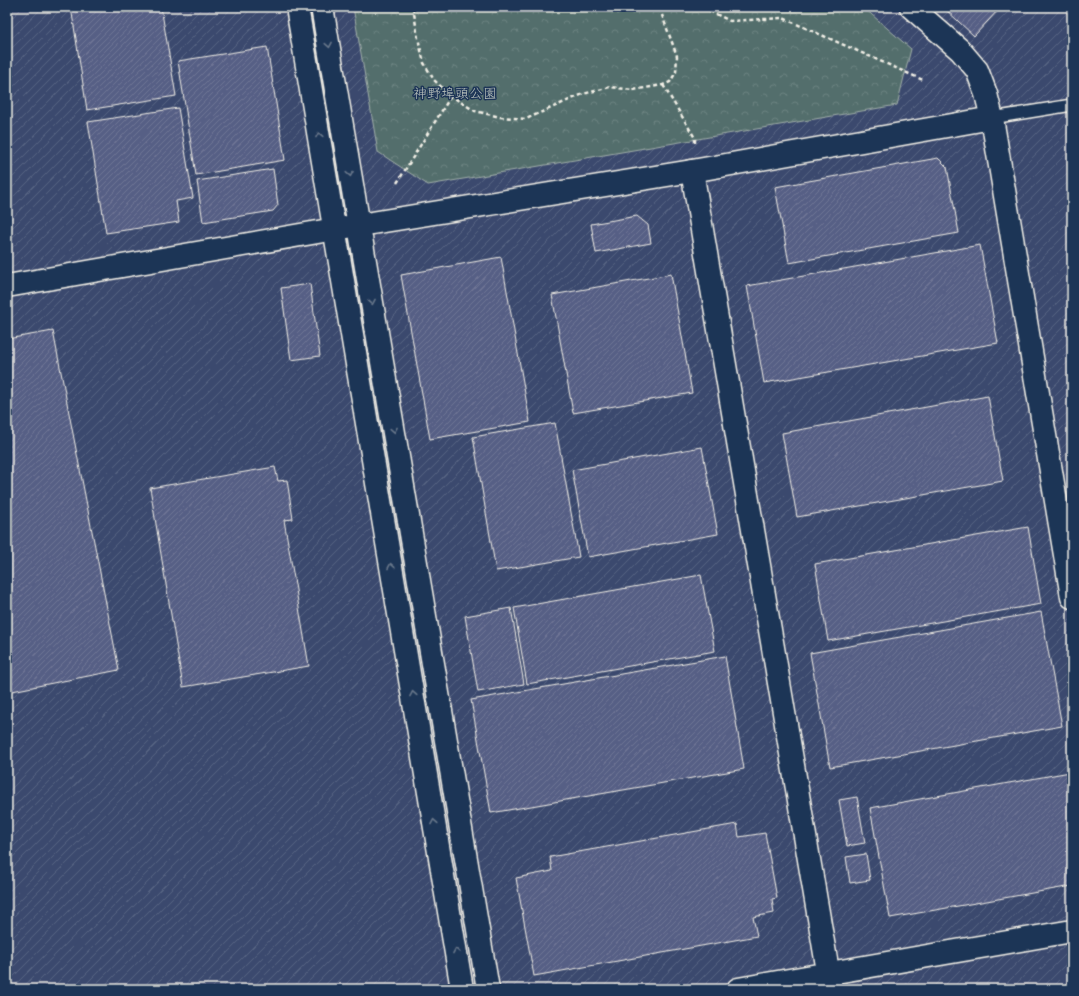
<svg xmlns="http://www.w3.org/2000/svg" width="1079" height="996" viewBox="0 0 1079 996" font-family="Caveat,'Klee One',sans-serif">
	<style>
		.industrial { fill: url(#industrial-furrows) }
		.park { fill: url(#park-crowns); stroke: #a3b0aa }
		.building { fill: url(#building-hatch); stroke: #f4f1e8 }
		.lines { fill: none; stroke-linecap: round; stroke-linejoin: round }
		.lane-casing { stroke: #f4f1e8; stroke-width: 14 }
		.secondary-casing { stroke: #f4f1e8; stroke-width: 25 }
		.path { stroke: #f4f1e8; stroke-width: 2.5; stroke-dasharray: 4 3; stroke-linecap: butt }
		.lane { stroke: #1d3557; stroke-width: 11 }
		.secondary { stroke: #1d3557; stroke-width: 22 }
		.oneway { stroke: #68778a }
		.labels { text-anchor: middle; stroke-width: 3; stroke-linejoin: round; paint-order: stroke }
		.park-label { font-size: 14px; fill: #bbc3bd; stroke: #1d3557 }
	</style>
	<defs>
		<pattern id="industrial-furrows" width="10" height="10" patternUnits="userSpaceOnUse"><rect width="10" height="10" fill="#3b4a6e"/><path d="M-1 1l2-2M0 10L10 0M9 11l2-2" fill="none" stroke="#586583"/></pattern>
		<pattern id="park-crowns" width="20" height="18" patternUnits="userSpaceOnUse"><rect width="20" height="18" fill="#526e6c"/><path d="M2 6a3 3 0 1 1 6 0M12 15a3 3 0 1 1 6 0" fill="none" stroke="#6c8381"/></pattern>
		<pattern id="building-hatch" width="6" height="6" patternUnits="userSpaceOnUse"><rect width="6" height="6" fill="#575e85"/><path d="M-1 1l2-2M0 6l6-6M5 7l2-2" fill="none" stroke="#707696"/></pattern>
	</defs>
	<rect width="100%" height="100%" fill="#293d60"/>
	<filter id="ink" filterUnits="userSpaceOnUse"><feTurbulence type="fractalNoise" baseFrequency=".025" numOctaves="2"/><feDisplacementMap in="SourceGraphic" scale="8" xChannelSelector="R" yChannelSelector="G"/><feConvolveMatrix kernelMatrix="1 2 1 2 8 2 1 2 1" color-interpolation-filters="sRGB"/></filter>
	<g filter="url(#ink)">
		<!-- industrial -->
		<rect class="industrial" x="7" y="7" width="1065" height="982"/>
		<!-- park -->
		<polygon class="park" points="353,7 863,7 911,49 897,105 428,185 378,152"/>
		<!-- building -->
		<g class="building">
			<polygon points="71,7 161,7 176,96 87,110"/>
			<polygon points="943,7 1001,7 974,36"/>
			<polygon points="267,47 285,160 196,175 178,61"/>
			<polygon points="178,108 193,198 176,201 179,222 106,233 88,122"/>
			<polygon points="938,158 947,167 959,233 789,263 775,187"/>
			<polygon points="273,169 278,205 273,211 203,222 197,181"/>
			<polygon points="637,216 648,225 651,243 596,253 591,224"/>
			<polygon points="980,245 998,343 764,383 747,286"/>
			<polygon points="501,257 530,422 430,439 401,275"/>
			<polygon points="671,274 692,393 573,413 552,295"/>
			<polygon points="310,284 320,356 291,360 281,288"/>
			<polygon points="53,331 119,670 7,692 7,339"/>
			<polygon points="988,396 1003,481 797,517 782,433"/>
			<polygon points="555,423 579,557 496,571 473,437"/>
			<polygon points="702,447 718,534 588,557 572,470"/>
			<polygon points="275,467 278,481 287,480 293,519 284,520 309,666 183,687 150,488"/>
			<polygon points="1028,527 1041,604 828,641 815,564"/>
			<polygon points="701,575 715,651 527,684 514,608"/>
			<polygon points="511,608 524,684 478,692 465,616"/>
			<polygon points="1041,612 1062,726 830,767 810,653"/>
			<polygon points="725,656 744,769 491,813 471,700"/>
			<polygon points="1070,772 1072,784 1072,886 890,918 870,808"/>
			<polygon points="857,797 865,843 847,846 839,800"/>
			<polygon points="737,824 739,837 765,833 777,898 772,899 774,913 753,917 757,936 534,976 516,878 552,871 550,857"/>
			<polygon points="866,854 870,880 850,883 846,857"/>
		</g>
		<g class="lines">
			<!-- lane casing -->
			<g class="lane-casing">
				<polyline id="lane" points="992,118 1072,105"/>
			</g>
			<!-- secondary casing -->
			<g class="secondary-casing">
				<g id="secondary">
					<polyline points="297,7 462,989"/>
					<polyline points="322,7 488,989"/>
					<polyline points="911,7 960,50 977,70 986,94 992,118 1072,597"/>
					<polyline points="692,171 831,989"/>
					<polyline points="7,286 335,229 692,171 992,118"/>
					<polyline points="738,989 1072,931"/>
				</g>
			</g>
			<!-- path -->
			<g class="path">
				<polyline points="413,7 418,38 424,63 434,80 451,96 475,111 500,117 526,119 583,94 610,87 633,90 663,85 670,82 676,72 677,56 659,7"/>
				<polyline points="704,7 706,9 730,21 783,18 923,80"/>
				<polyline points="663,85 695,138 695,144"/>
				<polyline points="397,183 451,96"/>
			</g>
			<!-- lane -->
			<use href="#lane" class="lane"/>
			<!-- secondary -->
			<use href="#secondary" class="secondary"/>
		</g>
		<!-- one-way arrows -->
		<defs><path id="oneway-chevron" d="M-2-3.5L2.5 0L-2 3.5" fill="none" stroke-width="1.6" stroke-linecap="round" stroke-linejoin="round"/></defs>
		<g class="oneway">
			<use href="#oneway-chevron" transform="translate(329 45) rotate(80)"/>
			<use href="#oneway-chevron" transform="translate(319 135) rotate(-100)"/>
			<use href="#oneway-chevron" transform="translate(350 174) rotate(80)"/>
			<use href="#oneway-chevron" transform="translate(372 302) rotate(80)"/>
			<use href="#oneway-chevron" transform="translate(394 430) rotate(80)"/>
			<use href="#oneway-chevron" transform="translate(391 566) rotate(-100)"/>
			<use href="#oneway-chevron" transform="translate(413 694) rotate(-100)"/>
			<use href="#oneway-chevron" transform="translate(434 822) rotate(-100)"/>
			<use href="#oneway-chevron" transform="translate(456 951) rotate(-100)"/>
		</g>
	</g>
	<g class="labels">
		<!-- park labels -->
		<g class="park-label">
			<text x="455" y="98">神野埠頭公園</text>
		</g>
	</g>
	<!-- margin -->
	<rect width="1079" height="996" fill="none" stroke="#1d3557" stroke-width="24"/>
	<rect x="12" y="12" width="1055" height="972" fill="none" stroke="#f4f1e8" stroke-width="1.5" filter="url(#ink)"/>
</svg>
